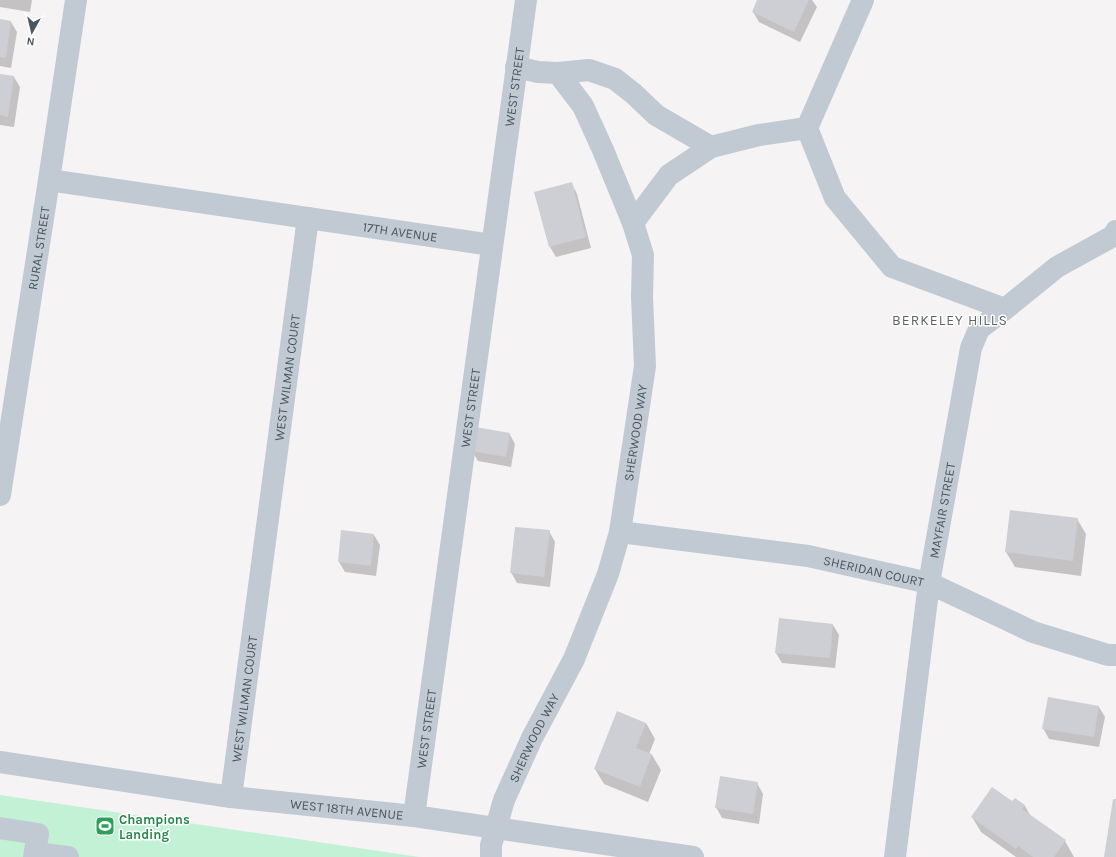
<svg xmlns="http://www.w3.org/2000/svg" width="1116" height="857" viewBox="0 0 1116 857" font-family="Karla,sans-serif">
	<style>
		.green { fill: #c3f1d5 }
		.shadow { fill: #0003 }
		.building { fill: #cdcfd5 }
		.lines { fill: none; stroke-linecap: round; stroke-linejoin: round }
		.minor { stroke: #c1cad2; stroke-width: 22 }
		.labels { text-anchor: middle; stroke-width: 3; stroke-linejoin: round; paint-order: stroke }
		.street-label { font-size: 13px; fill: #4a5661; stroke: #fff }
		.leisure-label { font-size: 13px; font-weight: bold; fill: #27864d; stroke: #fff; text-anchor: start }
		.neighbourhood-label { font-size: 14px; letter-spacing: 1px; fill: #5f6368; stroke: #fff }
	</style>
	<rect width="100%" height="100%" fill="#f5f3f3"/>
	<!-- green -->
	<polygon class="green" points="0,795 419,857 0,857"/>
	<!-- shadow -->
	<g class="shadow">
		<polygon points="0,0 32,0 30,12 0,7"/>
		<polygon points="758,0 812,0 817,7 800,42 759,22 753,12"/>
		<polygon points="0,20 11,22 17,32 11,68 0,66"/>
		<polygon points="0,75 14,77 20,87 14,127 0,125"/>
		<polygon points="572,184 577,194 591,248 556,257 550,247"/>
		<polygon points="509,433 515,444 511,467 478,461 472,451"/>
		<polygon points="1077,519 1086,534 1081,576 1015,567 1006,552"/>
		<polygon points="549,531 555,542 550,587 517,583 511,572"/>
		<polygon points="374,535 380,545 376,576 345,572 339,562"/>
		<polygon points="833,625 839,635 835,668 782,663 776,653"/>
		<polygon points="1099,707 1105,717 1099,747 1049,739 1043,728"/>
		<polygon points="646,723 655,739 649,754 652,755 661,770 648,802 604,784 595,769"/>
		<polygon points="757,783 763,794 759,824 722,818 716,807"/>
		<polygon points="1015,799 1025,806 1031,817 1065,841 1074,857 1016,857 981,832 972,817 1012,802"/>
	</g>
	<!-- building -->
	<g class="building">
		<polygon points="757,0 809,0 794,32 752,12"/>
		<polygon points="0,19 11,21 6,58 0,57"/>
		<polygon points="0,74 14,76 8,117 0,115"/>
		<polygon points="572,182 586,237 549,247 534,192"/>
		<polygon points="475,427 510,433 506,457 471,451"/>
		<polygon points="1010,510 1078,518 1073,561 1005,552"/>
		<polygon points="515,527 550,530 544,577 510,573"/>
		<polygon points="341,530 374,534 371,566 338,562"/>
		<polygon points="779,618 833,624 830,658 775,653"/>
		<polygon points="1048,697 1099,706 1094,737 1042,729"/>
		<polygon points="617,711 646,723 636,748 652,754 640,787 594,769"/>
		<polygon points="720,776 758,782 753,814 715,808"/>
		<polygon points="992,787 1012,801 1015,798 1025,805 1022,809 1066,840 1054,857 1033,857 1018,846 1016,849 971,817"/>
		<polygon points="1113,799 1116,799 1116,857 1104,857"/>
	</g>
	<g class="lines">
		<!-- minor -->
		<g class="minor">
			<polyline points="558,73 589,70 615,79 634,94 656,115 711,147 759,135 807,128"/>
			<polyline points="807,128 835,198 892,267 1005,309"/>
			<polyline points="807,128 863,0"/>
			<path id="s1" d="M49 180 492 245"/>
			<polyline points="633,223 669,175 711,147"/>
			<path id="s2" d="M0 495 49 180 76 0"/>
			<path id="s3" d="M620 532 808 556 929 583 1033 632 1108 655H1116"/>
			<path id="s4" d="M0 762 231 797 414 816 693 857"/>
			<path id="s5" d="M231 797 308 218"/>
			<path id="s6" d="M414 816 526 0"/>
			<polyline points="0,828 38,834 34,857"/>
			<polyline points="35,853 68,857"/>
			<path id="s7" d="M491 857V845L504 800 532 738 574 659 608 574 620 532 645 366 642 297 643 255 633 223 603 150 583 106 558 73 538 72 516 67"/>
			<path id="s8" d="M895 857 929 583 971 348 979 329 1005 309 1057 267 1113 236 1116 231"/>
		</g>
	</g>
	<!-- icons -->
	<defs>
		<g id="stadium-square" transform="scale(1)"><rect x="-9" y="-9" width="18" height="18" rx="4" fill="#2e9e5b" stroke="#fff"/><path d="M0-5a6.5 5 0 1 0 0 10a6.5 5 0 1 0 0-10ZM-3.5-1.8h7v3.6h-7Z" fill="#fff"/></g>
	</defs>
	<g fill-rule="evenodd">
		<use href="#stadium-square" x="105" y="826"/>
	</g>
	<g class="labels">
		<!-- street labels -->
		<g class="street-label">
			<text dy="5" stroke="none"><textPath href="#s6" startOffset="736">WEST STREET</textPath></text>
			<text dy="5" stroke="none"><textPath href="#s1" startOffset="355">17TH AVENUE</textPath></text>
			<text dy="5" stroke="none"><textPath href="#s2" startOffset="250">RURAL STREET</textPath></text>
			<text dy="5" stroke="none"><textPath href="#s5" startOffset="423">WEST WILMAN COURT</textPath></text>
			<text dy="5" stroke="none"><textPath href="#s6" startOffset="412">WEST STREET</textPath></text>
			<text dy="5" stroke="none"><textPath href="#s7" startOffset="452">SHERWOOD WAY</textPath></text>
			<text dy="5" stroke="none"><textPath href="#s8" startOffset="350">MAYFAIR STREET</textPath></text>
			<text dy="5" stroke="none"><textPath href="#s3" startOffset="257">SHERIDAN COURT</textPath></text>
			<text dy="5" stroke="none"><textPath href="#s5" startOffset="99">WEST WILMAN COURT</textPath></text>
			<text dy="5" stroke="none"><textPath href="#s6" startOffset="88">WEST STREET</textPath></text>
			<text dy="5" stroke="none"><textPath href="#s7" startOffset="128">SHERWOOD WAY</textPath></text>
			<text dy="5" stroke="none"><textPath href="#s4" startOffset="350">WEST 18TH AVENUE</textPath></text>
		</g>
		<!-- leisure labels -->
		<g class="leisure-label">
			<text x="119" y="824">Champions<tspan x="119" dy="15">Landing</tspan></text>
		</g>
		<!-- neighbourhood labels -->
		<g class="neighbourhood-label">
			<text x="950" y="325">BERKELEY HILLS</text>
		</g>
	</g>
	<!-- north arrow -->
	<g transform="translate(32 32) rotate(188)" stroke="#ffffff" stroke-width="3" paint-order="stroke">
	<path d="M0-3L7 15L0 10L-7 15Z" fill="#4a5661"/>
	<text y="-6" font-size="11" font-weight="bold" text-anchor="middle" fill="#4a5661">N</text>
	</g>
</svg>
